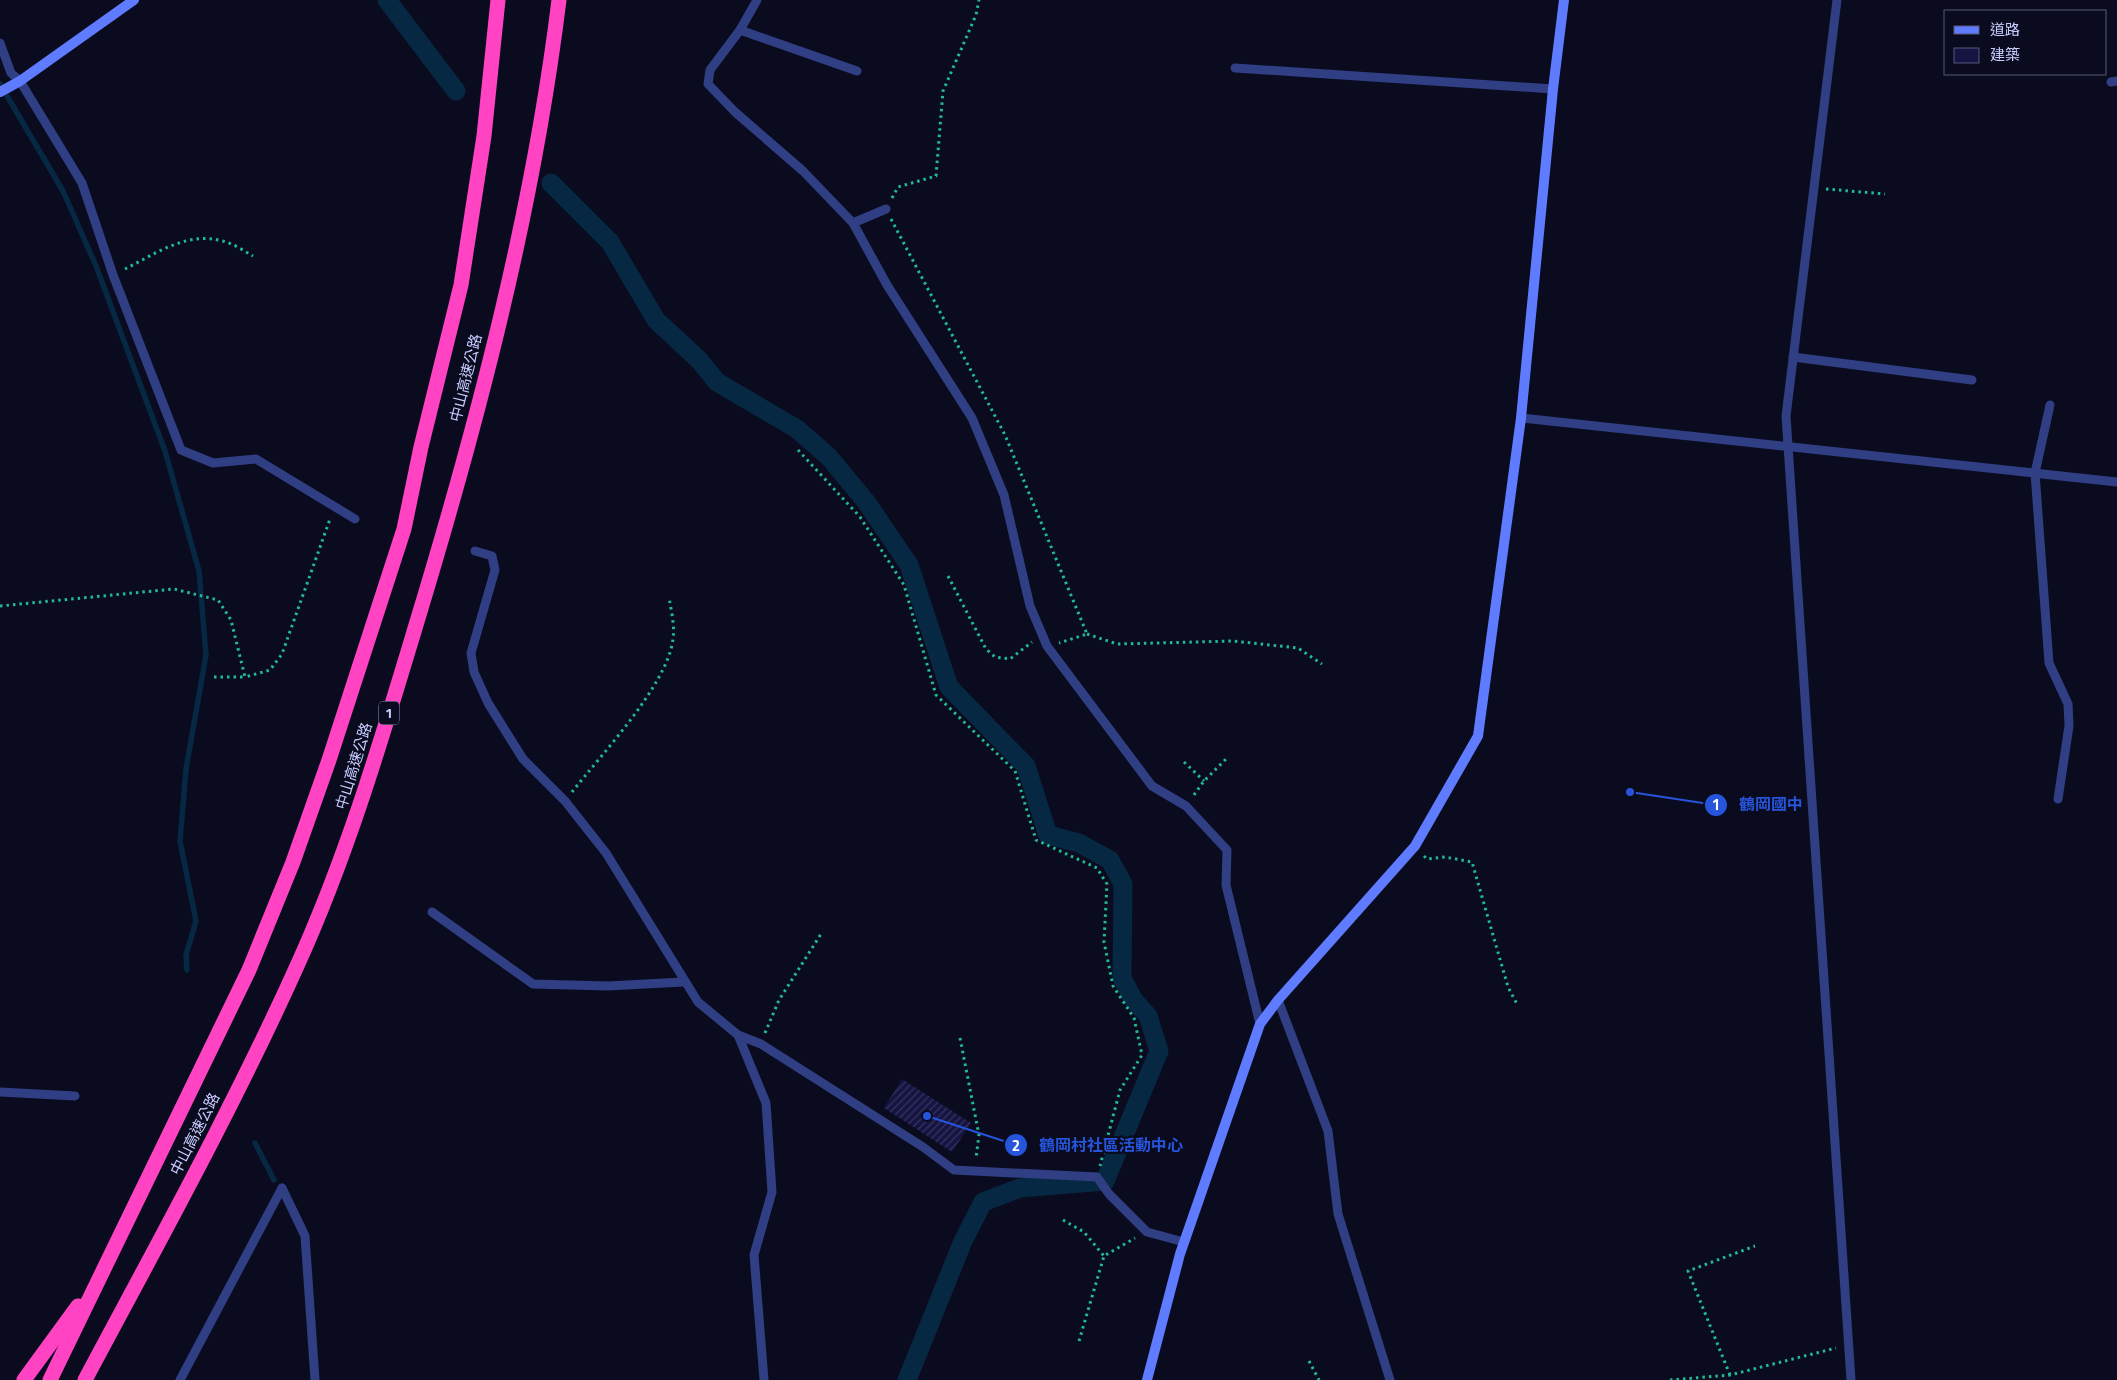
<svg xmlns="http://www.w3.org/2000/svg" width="2117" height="1380" viewBox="0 0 2117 1380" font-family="'Titillium Web','Noto Sans TC',sans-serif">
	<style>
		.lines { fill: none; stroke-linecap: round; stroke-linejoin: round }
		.stream { stroke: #062842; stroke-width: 5.5 }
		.canal { stroke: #062842; stroke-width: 19 }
		.building { fill: url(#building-hatch) }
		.path { stroke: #21ba93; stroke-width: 3; stroke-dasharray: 2.5 4; stroke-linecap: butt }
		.lane { stroke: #303e83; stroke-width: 9 }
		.secondary { stroke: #5f7bff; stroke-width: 10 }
		.highway { stroke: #ff43c2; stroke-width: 15 }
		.labels { text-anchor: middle; stroke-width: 4.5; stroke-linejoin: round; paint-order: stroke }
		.shield { fill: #0a0b1f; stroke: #8f93bc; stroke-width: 1 }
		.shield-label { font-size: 14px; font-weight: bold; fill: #c8cdff }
		.street-label { font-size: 15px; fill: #c8cdff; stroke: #0a0b1f }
		.leader { fill: none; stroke: #2654da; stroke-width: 2 }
		.callout-dot { fill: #2654da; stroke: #0a0b1f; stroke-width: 2 }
		.mark-label { font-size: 15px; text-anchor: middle; font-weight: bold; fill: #fff }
		.callout-label { font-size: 16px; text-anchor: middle; font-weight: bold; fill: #2654da; stroke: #0a0b1f; stroke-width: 4.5; stroke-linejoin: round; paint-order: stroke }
	</style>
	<defs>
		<pattern id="building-hatch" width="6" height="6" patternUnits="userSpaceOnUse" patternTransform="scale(1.25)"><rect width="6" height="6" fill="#151442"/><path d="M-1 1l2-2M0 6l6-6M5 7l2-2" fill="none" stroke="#36355e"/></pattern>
	</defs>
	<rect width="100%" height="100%" fill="#0a0b1f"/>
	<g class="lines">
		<!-- stream -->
		<g class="stream">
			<polyline points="0,84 63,191 96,266 165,451 199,571 206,655 186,769 180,841 196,921 186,955 187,970"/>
			<polyline points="255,1143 274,1180"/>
		</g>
		<!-- canal -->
		<g class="canal">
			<polyline points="387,0 456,91"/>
			<polyline points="551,183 610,242 656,320 699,360 717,382 797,429 829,457 867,503 909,565 949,687 1026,766 1048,835 1079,843 1110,860 1123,884 1122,978 1133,999 1148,1016 1159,1051 1105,1181 1020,1188 983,1202 963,1241 907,1380"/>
		</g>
	</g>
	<!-- building -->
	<polygon class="building" points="902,1079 971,1123 952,1152 884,1108"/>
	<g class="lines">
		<!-- path -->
		<g class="path">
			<polyline points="1826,189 1885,194"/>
			<polyline points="892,198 898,187 936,176 943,91 976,15 979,0"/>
			<polyline points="891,219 1005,435 1087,634 1059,643"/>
			<path d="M125 269C155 254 187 231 222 241 233 243 244 251 253 256"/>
			<polyline points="798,450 860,517 904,585 936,695 1015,771 1036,840 1097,868 1107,884 1104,942 1113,986 1134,1018 1142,1055 1120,1090 1100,1166"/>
			<polyline points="948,576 986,649 995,657 1010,659 1032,642"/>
			<polyline points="0,606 174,589 218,600 231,620 245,677 270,670 282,654 330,519"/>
			<polyline points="1087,634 1117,644 1233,641 1298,648 1322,664"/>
			<polyline points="214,677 245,677"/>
			<polyline points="1184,762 1204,781"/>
			<path d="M572 792C601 755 668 684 673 639 675 626 671 610 669 597"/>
			<polyline points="1194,795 1204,781 1228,757"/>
			<polyline points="1424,856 1427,859 1445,857 1472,862 1508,987 1517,1004"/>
			<polyline points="765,1033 779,1000 821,934"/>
			<polyline points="960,1038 979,1135 976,1158"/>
			<polyline points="1063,1220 1084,1232 1104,1256"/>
			<polyline points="1079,1341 1104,1256 1135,1238"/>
			<polyline points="1309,1361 1319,1380"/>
			<polyline points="1730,1375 1688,1271 1755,1246"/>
			<polyline points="1670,1380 1730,1375 1836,1348"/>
		</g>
		<!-- lane -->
		<g class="lane">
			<polyline points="757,0 740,30 710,70 708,84 735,112 803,171 853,223 886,209"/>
			<polyline points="1837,0 1786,416 1851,1380"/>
			<polyline points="740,30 857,71"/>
			<polyline points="0,43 11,73 20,81 82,183 113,275 181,450 213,463 256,459 355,519"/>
			<polyline points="1235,68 1553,89"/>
			<polyline points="2111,82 2117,81"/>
			<polyline points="853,223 887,285 972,418 1004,495 1030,606 1047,646 1152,786 1186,806 1227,850 1226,885 1260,1024"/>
			<polyline points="1793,357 1972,380"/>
			<polyline points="2050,405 2035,473 2049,663 2068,704 2069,726 2058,799"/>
			<polyline points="1521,418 2117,482"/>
			<polyline points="475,551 492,556 495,570 471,653 474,672 488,703 523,759 565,801 606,853 698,1002 738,1035 761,1044 923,1147 954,1170 1097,1177 1109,1194 1147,1232 1184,1242"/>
			<polyline points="432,912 533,984 608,986 683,982"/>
			<polyline points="1278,1000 1328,1131 1338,1214 1390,1380"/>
			<polyline points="738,1035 766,1103 772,1192 754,1255 764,1380"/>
			<polyline points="0,1092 75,1096"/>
			<polyline points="282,1188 305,1236 315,1380"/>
			<polyline points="180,1380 282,1188"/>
		</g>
		<!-- secondary -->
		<g class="secondary">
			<polyline points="0,92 20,81 134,0"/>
			<polyline points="1147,1380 1180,1254 1260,1024 1278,1000 1415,846 1478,736 1521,418 1553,89 1564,0"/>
		</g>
		<!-- highway -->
		<g class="highway">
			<polyline points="24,1380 78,1306"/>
			<polyline points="50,1380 249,970 293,862 329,760 404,529 421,447 461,285 484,136 498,0"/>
			<path d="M85 1380C158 1243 233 1108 297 966 347 856 381 741 416 625 478 421 533 212 559 0"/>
		</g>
	</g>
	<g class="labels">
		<!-- shield labels -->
		<rect class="shield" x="379" y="701.5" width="20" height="23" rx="4"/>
		<g class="shield-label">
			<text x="389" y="718">1</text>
		</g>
		<!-- street labels -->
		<g class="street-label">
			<text transform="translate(466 378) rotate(-76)" y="5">中山高速公路</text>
			<text transform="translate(354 766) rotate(-73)" y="5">中山高速公路</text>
			<text transform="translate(195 1134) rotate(-63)" y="5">中山高速公路</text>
		</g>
	</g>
	<!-- callouts -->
	<path class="leader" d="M1630 792L1716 805M927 1116L1016 1145"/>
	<g class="callout-dot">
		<circle cx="1630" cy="792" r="5"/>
		<circle cx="927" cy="1116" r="5"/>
		<circle cx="1716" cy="805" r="12"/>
		<circle cx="1016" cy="1145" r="12"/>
	</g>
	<g class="mark-label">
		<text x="1716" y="810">1</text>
		<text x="1016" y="1151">2</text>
	</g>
	<g class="callout-label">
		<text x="1771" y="810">鶴岡國中</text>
		<text x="1111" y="1151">鶴岡村社區活動中心</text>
	</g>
	<!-- legend -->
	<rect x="1944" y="10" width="162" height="65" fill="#0a0b1f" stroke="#565979"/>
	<rect x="1954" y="26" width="25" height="8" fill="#5f7bff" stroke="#565979"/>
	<text x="1990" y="35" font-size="15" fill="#c8cdff">道路</text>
	<rect x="1954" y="48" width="25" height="15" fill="#151442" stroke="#565979"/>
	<text x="1990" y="60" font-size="15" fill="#c8cdff">建築</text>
</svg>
